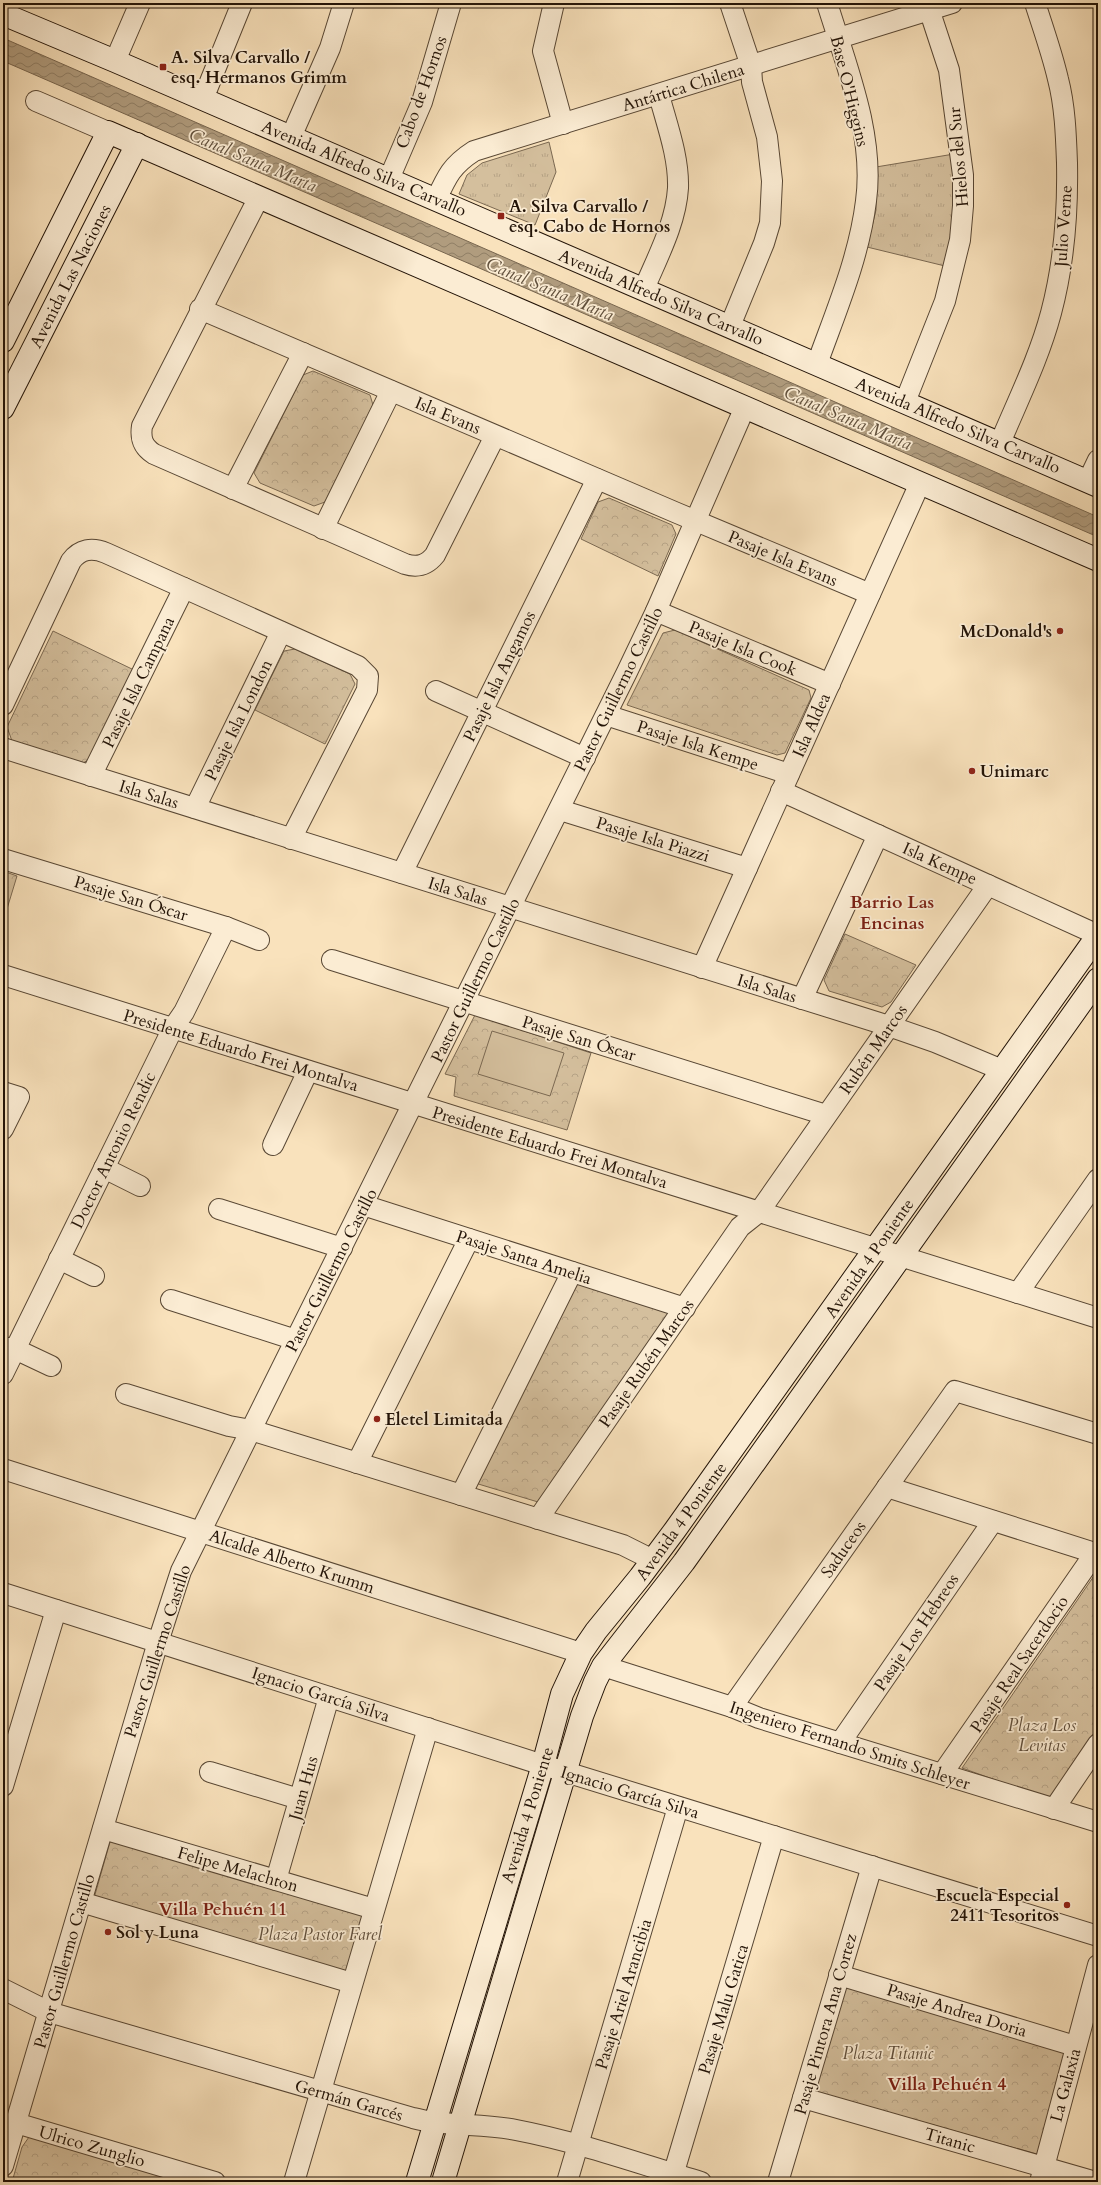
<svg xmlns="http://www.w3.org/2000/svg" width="1101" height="2185" viewBox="0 0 1101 2185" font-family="Cardo,serif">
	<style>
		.grass { fill: url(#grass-tufts); stroke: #7b6952 }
		.park { fill: url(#park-crowns); stroke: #7b6952 }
		.garden { fill: #d4bf9d; stroke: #7b6952 }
		.water { fill: url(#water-waves); stroke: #77654e }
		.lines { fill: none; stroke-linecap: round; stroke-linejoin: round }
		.street-casing { stroke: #584734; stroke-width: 22 }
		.secondary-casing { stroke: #221307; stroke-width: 24 }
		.street { stroke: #fbecd3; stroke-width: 20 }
		.secondary { stroke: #fbecd3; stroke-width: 22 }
		.poi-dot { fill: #8f2418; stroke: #fbecd3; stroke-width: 1.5 }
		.labels { text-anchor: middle; stroke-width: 3.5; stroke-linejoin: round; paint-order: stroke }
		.poi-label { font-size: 17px; font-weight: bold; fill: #221307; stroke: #fbecd3; text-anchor: start }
		.street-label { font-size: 17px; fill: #221307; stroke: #fbecd3 }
		.park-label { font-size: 17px; font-style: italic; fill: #604f3c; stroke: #fbecd3 }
		.water-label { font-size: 18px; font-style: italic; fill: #62513d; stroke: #fbecd3 }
		.neighbourhood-label { font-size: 18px; font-weight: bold; fill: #7a1f14; stroke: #fbecd3 }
	</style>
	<defs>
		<pattern id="grass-tufts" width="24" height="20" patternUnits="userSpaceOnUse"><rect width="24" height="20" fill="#d4bf9d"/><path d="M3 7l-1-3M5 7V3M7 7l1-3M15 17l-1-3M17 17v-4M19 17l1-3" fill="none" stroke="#b6a386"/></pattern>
		<pattern id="park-crowns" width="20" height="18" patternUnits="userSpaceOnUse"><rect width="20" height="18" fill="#d4bf9d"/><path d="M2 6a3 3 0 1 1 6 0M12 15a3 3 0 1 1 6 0" fill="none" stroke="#b6a386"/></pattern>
		<pattern id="water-waves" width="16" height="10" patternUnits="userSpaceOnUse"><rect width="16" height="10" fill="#b09c7e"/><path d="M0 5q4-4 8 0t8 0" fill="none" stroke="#8f7e65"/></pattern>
	</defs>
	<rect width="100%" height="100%" fill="#f9e2bc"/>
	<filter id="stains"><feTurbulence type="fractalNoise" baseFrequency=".005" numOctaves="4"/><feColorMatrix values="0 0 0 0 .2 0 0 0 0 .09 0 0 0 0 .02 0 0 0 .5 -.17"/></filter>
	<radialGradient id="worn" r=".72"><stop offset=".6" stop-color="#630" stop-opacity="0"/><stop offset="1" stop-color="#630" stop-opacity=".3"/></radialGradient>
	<!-- grass -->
	<g class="grass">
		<polygon points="549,142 556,172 535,225 459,194 467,175 482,163"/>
		<path d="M954 154C954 193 954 229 945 266L867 247 876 210V167Z"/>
	</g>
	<!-- park -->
	<g class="park">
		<polygon points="313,371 370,395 373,405 325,502 314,506 260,483 254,473 303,375"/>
		<polygon points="609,498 672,525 676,534 658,576 581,539 598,502"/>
		<polygon points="675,630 809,690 811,698 785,753 777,755 627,705 663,633"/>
		<polygon points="53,631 134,670 93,757 83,763 12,741 7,727"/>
		<polygon points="295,649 350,674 355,684 325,744 255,710 284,651"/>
		<polygon points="3,871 17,876 3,922"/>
		<polygon points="845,934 916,965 891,1002 882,1007 829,991 824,980"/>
		<polygon points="475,1015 591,1053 567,1130 454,1096 456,1077 445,1074"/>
		<polygon points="580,1282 670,1311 538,1502 475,1483 576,1284"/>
		<polygon points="1098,1570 1098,1736 1054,1801 962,1768"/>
		<polygon points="117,1840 365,1915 349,1972 94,1898 110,1842"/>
		<polygon points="846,1981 1069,2051 1043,2156 813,2091"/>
		<polygon points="29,2137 192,2182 12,2182 22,2147"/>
	</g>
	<!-- garden -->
	<polygon class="garden" points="492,1031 564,1053 550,1096 478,1074"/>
	<!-- water -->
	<polygon class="water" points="3,38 1098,517 1098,537 3,61"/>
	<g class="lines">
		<!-- street casing -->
		<g class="street-casing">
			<g id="street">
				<polyline points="554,3 543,51 563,124"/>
				<polyline points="730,3 751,66 752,82 767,137 772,181 770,223 764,243 730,326"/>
				<polyline points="115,61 140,3"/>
				<polyline points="203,99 242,3"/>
				<polyline points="36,101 108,132"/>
				<polyline points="291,137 330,48 344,3"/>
				<polyline points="389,179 422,102 451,3"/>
				<path d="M259 197 142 426C140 439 143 447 154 454L405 564C418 568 427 565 435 555L495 436"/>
				<path d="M436 200C447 176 452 165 474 151L952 3"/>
				<path d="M644 289C657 258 676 223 678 188 679 157 667 125 659 95"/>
				<polyline points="200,309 677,513 870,594"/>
				<path d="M817 364C836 311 859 258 866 201 875 135 846 65 827 3"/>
				<polyline points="905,402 945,301 960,240 963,206 963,175 949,70 927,3"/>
				<path d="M1000 443C1018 400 1039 358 1051 313 1064 264 1068 214 1067 163 1066 135 1065 106 1058 79 1052 53 1043 28 1035 3"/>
				<polyline points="1088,481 1098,460"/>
				<polyline points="233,489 303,353"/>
				<polyline points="323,529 391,391"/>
				<polyline points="656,611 830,684"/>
				<polyline points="436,691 585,758"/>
				<path d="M3 705 71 561C80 549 92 547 106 553L358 666 368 676 367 690 291 839"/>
				<polyline points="606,715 789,774"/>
				<polyline points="3,748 889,1026 935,1042 1002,1070"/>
				<polyline points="91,776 184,588"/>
				<polyline points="781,791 1098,935"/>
				<polyline points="195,808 281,632"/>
				<polyline points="560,810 747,868"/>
				<polyline points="3,859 226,927 259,940"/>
				<polyline points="402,873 597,479"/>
				<polyline points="332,960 826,1115"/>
				<polyline points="702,968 920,483"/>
				<polyline points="3,975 1098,1318"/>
				<polyline points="802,999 878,835"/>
				<polyline points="3,1092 19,1097 3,1129"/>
				<polyline points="273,1145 308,1071"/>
				<polyline points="104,1168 140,1186"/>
				<polyline points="363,1205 685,1308"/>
				<polyline points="219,1209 342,1248"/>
				<polyline points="59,1259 94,1276"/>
				<polyline points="1018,1293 1098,1179"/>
				<polyline points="171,1300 296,1340"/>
				<polyline points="3,1347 15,1349 51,1366"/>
				<polyline points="3,1374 173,1028 184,1012 226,927"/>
				<polyline points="126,1394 229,1426 251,1430 623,1545 653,1560"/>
				<polyline points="357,1463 469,1239"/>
				<polyline points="3,1469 581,1653"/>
				<polyline points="887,1487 1098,1554"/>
				<polyline points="461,1495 572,1272"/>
				<polyline points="538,1519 740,1227 759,1212 988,885"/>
				<polyline points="3,1593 543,1765 1098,1936"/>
				<polyline points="603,1666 732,1707 759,1718 1098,1822"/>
				<polyline points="732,1707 955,1391 1098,1434"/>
				<polyline points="840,1743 993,1521"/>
				<polyline points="210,1772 299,1799"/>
				<polyline points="942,1774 1095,1553"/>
				<polyline points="3,1786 56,1610"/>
				<polyline points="1054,1809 1098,1744"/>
				<polyline points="103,1829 374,1909"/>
				<polyline points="276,1880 329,1697"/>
				<polyline points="81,1902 352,1983"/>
				<polyline points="839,1975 1075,2046"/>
				<path d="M3 1989 49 2012 413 2118C447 2127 482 2123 516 2130 579 2142 640 2164 701 2182"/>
				<polyline points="803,2098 1096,2182"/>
				<polyline points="16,2123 215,2182"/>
				<polyline points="3,2166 158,1642 181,1571 627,672 656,611 745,407"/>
				<polyline points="294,2182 428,1728"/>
				<polyline points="567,2182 678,1807"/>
				<polyline points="671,2182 774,1836"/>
				<polyline points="778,2182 872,1866"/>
				<polyline points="1040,2182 1098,1965"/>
			</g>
		</g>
		<!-- secondary casing -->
		<g class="secondary-casing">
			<g id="secondary">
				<polyline points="3,14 115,61 1098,486"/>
				<polyline points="3,341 108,132 1098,560"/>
				<polyline points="3,408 137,144"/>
				<polyline points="417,2182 543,1765 562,1694 581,1653 596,1631 640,1577 675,1530 1098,935"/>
				<polyline points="443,2182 582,1716 595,1682 603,1666 684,1562 1098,979"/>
			</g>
		</g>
		<!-- street -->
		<use href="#street" class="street"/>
		<!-- secondary -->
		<use href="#secondary" class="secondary"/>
	</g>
	<!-- markers -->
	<g class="poi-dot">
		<rect x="159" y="63" width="8" height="8" rx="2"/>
		<rect x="497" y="212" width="8" height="8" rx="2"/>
		<circle cx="1060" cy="631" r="4"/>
		<circle cx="972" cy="771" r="4"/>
		<circle cx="377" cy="1419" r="4"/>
		<circle cx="1067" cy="1905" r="4"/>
		<circle cx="108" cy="1932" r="4"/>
	</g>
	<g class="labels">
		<!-- poi labels -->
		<g class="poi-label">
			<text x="171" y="63">A. Silva Carvallo /<tspan x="171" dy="20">esq. Hermanos Grimm</tspan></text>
			<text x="509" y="212">A. Silva Carvallo /<tspan x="509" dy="20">esq. Cabo de Hornos</tspan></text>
			<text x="1052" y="637" text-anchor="end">McDonald's</text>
			<text x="980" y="777">Unimarc</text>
			<text x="385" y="1425">Eletel Limitada</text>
			<text x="1059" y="1901" text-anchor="end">Escuela Especial<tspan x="1059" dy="20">2411 Tesoritos</tspan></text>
			<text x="116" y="1938">Sol y Luna</text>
		</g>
		<!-- street labels -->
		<g class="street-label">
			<text transform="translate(683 87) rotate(-17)" y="6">Antártica Chilena</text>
			<text transform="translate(850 91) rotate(76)" y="6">Base O'Higgins</text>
			<text transform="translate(421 92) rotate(-70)" y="6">Cabo de Hornos</text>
			<text transform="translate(958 157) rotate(-95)" y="6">Hielos del Sur</text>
			<text transform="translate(364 168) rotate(23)" y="6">Avenida Alfredo Silva Carvallo</text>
			<text transform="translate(1063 226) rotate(-86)" y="6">Julio Verne</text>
			<text transform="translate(70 276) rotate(-63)" y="6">Avenida Las Naciones</text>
			<text transform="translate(661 297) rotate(23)" y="6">Avenida Alfredo Silva Carvallo</text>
			<text transform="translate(448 415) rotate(23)" y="6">Isla Evans</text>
			<text transform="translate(958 425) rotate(23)" y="6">Avenida Alfredo Silva Carvallo</text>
			<text transform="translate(783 558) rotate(23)" y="6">Pasaje Isla Evans</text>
			<text transform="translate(743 648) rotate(23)" y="6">Pasaje Isla Cook</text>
			<text transform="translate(499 676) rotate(-64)" y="6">Pasaje Isla Angamos</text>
			<text transform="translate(138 682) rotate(-64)" y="6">Pasaje Isla Campana</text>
			<text transform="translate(618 689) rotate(-64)" y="6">Pastor Guillermo Castillo</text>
			<text transform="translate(238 720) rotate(-64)" y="6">Pasaje Isla London</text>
			<text transform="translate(811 725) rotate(-66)" y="6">Isla Aldea</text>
			<text transform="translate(698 745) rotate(18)" y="6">Pasaje Isla Kempe</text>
			<text transform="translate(149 794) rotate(17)" y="6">Isla Salas</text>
			<text transform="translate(653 839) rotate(17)" y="6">Pasaje Isla Piazzi</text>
			<text transform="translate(940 863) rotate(24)" y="6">Isla Kempe</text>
			<text transform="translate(458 891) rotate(17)" y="6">Isla Salas</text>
			<text transform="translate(131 898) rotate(17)" y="6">Pasaje San Óscar</text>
			<text transform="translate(475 980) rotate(-64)" y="6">Pastor Guillermo Castillo</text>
			<text transform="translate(767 988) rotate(17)" y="6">Isla Salas</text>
			<text transform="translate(579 1038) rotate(17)" y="6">Pasaje San Óscar</text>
			<text transform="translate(873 1049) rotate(-55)" y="6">Rubén Marcos</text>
			<text transform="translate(241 1050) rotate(17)" y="6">Presidente Eduardo Frei Montalva</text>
			<text transform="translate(550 1147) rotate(17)" y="6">Presidente Eduardo Frei Montalva</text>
			<text transform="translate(113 1150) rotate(-64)" y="6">Doctor Antonio Rendic</text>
			<text transform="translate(524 1257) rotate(18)" y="6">Pasaje Santa Amelia</text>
			<text transform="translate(869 1258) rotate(-55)" y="6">Avenida 4 Poniente</text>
			<text transform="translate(331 1270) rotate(-63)" y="6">Pastor Guillermo Castillo</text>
			<text transform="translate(646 1363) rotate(-55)" y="6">Pasaje Rubén Marcos</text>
			<text transform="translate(681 1521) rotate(-54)" y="6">Avenida 4 Poniente</text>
			<text transform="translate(843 1549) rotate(-55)" y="6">Saduceos</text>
			<text transform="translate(292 1561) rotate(18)" y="6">Alcalde Alberto Krumm</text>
			<text transform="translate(916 1632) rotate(-56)" y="6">Pasaje Los Hebreos</text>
			<text transform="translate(157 1651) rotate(-72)" y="6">Pastor Guillermo Castillo</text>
			<text transform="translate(1019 1664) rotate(-56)" y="6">Pasaje Real Sacerdocio</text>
			<text transform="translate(321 1694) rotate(18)" y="6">Ignacio García Silva</text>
			<text transform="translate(850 1745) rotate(18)" y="6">Ingeniero Fernando Smits Schleyer</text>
			<text transform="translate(303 1788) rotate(-74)" y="6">Juan Hus</text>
			<text transform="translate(630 1792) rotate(17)" y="6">Ignacio García Silva</text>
			<text transform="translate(527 1815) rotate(-73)" y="6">Avenida 4 Poniente</text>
			<text transform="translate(238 1869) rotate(16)" y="6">Felipe Melachton</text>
			<text transform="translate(64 1961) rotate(-74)" y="6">Pastor Guillermo Castillo</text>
			<text transform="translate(623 1994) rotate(-73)" y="6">Pasaje Ariel Arancibia</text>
			<text transform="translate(723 2009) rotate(-73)" y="6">Pasaje Malu Gatica</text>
			<text transform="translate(957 2010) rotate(17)" y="6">Pasaje Andrea Doria</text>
			<text transform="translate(825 2024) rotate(-74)" y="6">Pasaje Pintora Ana Cortez</text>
			<text transform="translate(1065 2085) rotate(-75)" y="6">La Galaxia</text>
			<text transform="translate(349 2100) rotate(16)" y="6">Germán Garcés</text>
			<text transform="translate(950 2140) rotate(16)" y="6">Titanic</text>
			<text transform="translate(92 2146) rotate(16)" y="6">Ulrico Zunglio</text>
		</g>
		<!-- park labels -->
		<g class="park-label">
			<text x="1042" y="1731">Plaza Los<tspan x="1042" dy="20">Levitas</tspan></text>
			<text x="320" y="1940">Plaza Pastor Farel</text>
			<text x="888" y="2059">Plaza Titanic</text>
		</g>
		<!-- water labels -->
		<g class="water-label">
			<text transform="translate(253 160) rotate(23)" y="6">Canal Santa Marta</text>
			<text transform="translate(550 289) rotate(23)" y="6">Canal Santa Marta</text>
			<text transform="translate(848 418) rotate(23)" y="6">Canal Santa Marta</text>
		</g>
		<!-- neighbourhood labels -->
		<g class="neighbourhood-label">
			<text x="892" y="908">Barrio Las<tspan x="892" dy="21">Encinas</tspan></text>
			<text x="223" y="1915">Villa Pehuén 11</text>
			<text x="947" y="2090">Villa Pehuén 4</text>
		</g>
	</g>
	<!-- margin -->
	<rect width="1101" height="2185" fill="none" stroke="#f9e2bc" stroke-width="16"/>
	<rect x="4" y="4" width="1093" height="2177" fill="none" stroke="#221307" stroke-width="2"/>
	<rect x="8" y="8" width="1085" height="2169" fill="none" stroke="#221307"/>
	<rect width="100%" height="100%" filter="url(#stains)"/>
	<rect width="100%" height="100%" fill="url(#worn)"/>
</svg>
